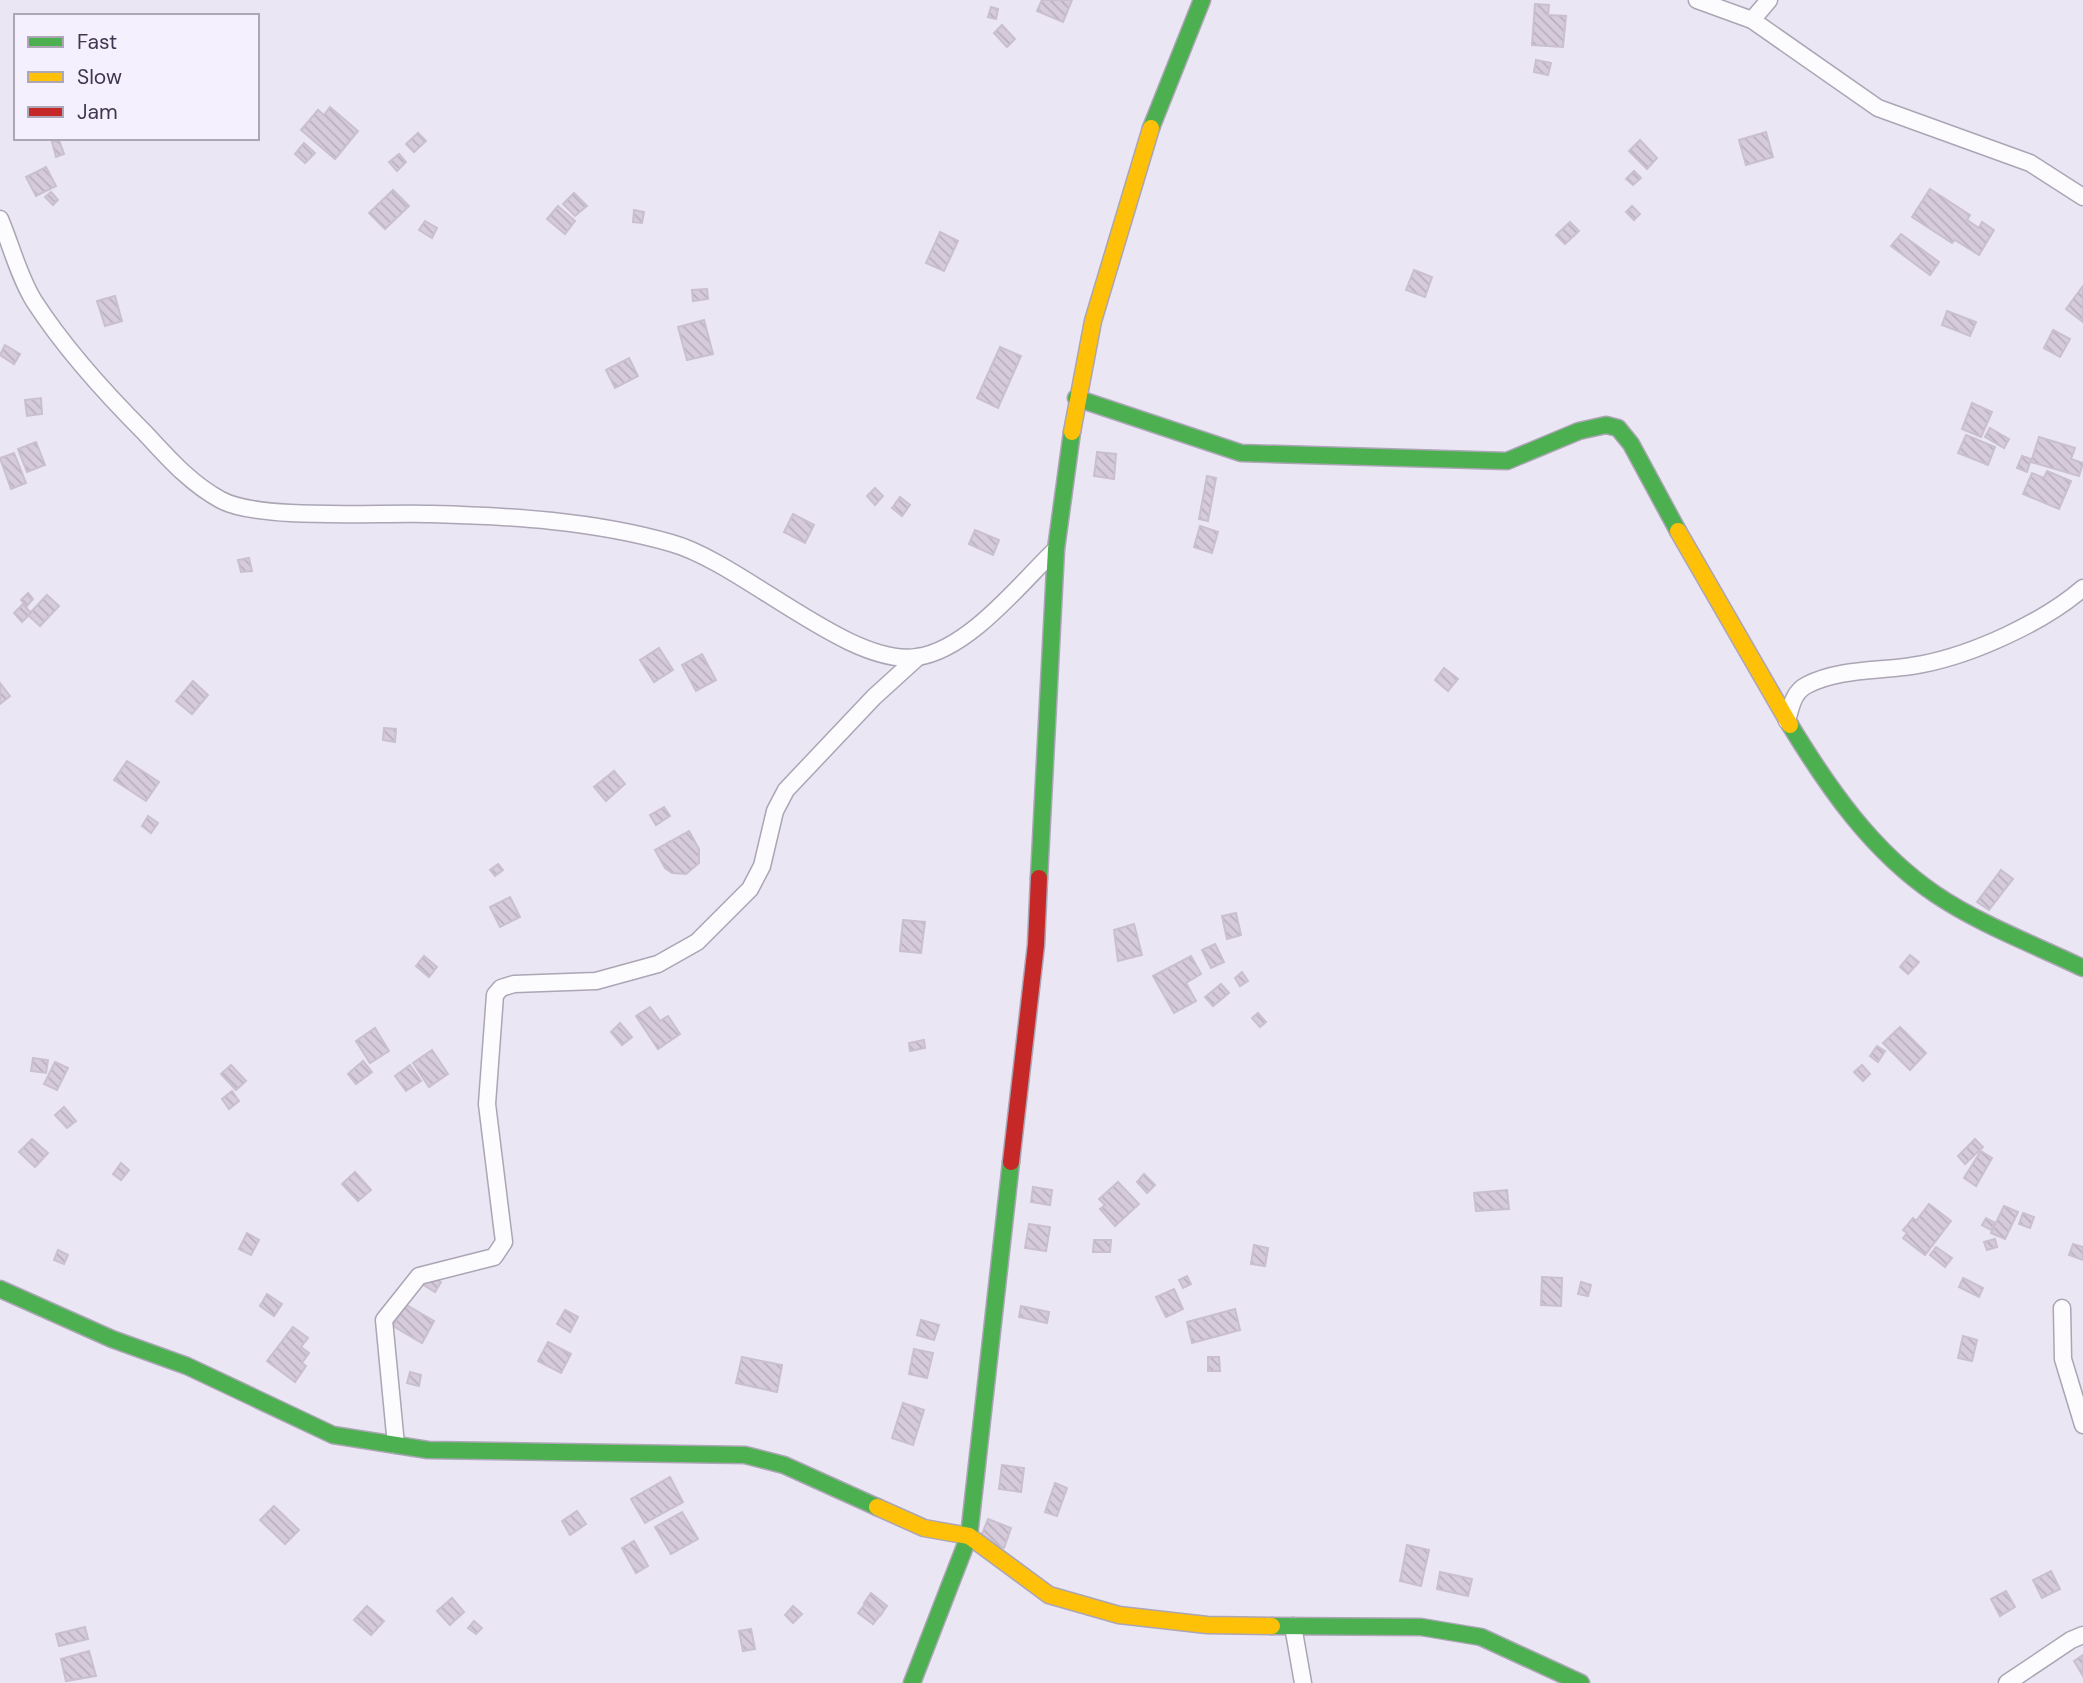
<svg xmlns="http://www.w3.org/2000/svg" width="2083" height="1683" viewBox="0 0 2083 1683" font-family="'DM Sans',sans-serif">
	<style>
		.building { fill: url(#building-back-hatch); stroke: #c9bfcf; stroke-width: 2 }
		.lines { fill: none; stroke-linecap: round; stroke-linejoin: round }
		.street-casing { stroke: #aba5b5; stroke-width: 19 }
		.fast-casing { stroke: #aba5b5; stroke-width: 19 }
		.slow-casing { stroke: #aba5b5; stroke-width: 19 }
		.jam-casing { stroke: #aba5b5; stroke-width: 19 }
		.street { stroke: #fcfbfd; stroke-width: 16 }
		.fast { stroke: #4caf50; stroke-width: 16 }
		.slow { stroke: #ffc107; stroke-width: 16 }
		.jam { stroke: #c62828; stroke-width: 16 }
	</style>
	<defs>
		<pattern id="building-back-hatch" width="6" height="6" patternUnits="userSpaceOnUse" patternTransform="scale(1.75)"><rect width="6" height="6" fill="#d6cbdb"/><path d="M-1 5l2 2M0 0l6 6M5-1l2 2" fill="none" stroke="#b9afbe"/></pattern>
	</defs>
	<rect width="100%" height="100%" fill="#ebe6f4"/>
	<!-- building -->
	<g class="building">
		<polygon points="1042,0 1072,0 1063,22 1037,11"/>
		<polygon points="1535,4 1549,5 1548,15 1566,16 1563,47 1532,45"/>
		<polygon points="991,7 998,9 996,19 988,17"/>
		<polygon points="1002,25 1015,39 1007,47 994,33"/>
		<polygon points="1536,60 1551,63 1548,75 1534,72"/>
		<polygon points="330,107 358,131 335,159 301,130 318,110 324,115"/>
		<polygon points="1766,132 1773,157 1746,165 1739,140"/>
		<polygon points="418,133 426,141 414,152 406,144"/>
		<polygon points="59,140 64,154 56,157 52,142"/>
		<polygon points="1640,140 1657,158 1647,169 1629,151"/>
		<polygon points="304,143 315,153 305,163 295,154"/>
		<polygon points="399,154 406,162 397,171 389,162"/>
		<polygon points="46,167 56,186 36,196 26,177"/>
		<polygon points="1634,171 1641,178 1633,185 1626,179"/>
		<polygon points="1930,189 1970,215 1967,220 1979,228 1982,222 1994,230 1979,255 1955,240 1952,243 1912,217"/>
		<polygon points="393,190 409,206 385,229 369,213"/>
		<polygon points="51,192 58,200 53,205 45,197"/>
		<polygon points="574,193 587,206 575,216 563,204"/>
		<polygon points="558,206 575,221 565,234 547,219"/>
		<polygon points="1632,206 1640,214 1634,220 1626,212"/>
		<polygon points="634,210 644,212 642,223 633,222"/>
		<polygon points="425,221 437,228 432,238 419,230"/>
		<polygon points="1570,222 1579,231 1565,244 1556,235"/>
		<polygon points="940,232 958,241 944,271 926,263"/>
		<polygon points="1901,234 1939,262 1930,275 1891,246"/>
		<polygon points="1414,270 1432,277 1425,297 1406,290"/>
		<polygon points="2083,286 2083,322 2066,309"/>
		<polygon points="707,289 708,299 693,301 692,290"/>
		<polygon points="115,296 122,321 105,326 97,301"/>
		<polygon points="1947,311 1976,322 1970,336 1942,325"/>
		<polygon points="704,320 713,354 687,360 678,327"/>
		<polygon points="2053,330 2070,339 2060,357 2044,348"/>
		<polygon points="5,345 20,354 14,364 0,355"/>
		<polygon points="1000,347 1021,356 998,408 977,398"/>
		<polygon points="629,358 638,376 615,388 606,370"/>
		<polygon points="41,398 42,414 27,416 25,400"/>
		<polygon points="1972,403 1992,412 1981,437 1962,429"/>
		<polygon points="1990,428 2009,439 2004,448 1985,437"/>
		<polygon points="1966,435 1995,447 1988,465 1958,453"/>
		<polygon points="2039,437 2075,448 2071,459 2083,463 2079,476 2031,462"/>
		<polygon points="36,442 45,465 27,472 18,449"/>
		<polygon points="1097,452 1116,454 1114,479 1094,476"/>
		<polygon points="14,453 26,483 11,489 0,458"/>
		<polygon points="2022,456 2031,459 2027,472 2017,468"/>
		<polygon points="2047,471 2071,481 2059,509 2023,494 2032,473 2044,478"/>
		<polygon points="1207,476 1216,478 1208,521 1199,519"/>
		<polygon points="875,488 883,496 875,505 867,496"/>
		<polygon points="900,497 910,505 902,516 892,508"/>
		<polygon points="793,514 814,525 805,543 784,532"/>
		<polygon points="1200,526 1218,532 1212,553 1194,547"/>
		<polygon points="975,530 999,540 993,555 969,544"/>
		<polygon points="249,558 252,571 241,572 238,560"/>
		<polygon points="28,593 33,599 27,606 21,600"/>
		<polygon points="47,595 59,606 40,626 28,615"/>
		<polygon points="23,604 31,613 22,622 14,613"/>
		<polygon points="659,648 673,670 654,682 640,660"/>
		<polygon points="702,654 716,680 696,691 682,665"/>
		<polygon points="1444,668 1458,679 1448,691 1435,680"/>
		<polygon points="193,681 208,695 192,714 176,701"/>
		<polygon points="0,683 10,696 0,704"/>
		<polygon points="384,728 396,729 395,742 383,740"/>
		<polygon points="127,761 159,782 146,801 114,780"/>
		<polygon points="614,771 625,784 606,801 594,787"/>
		<polygon points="664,807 670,816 656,825 650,815"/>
		<polygon points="148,816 158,823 151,833 142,826"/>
		<polygon points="689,831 699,849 699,863 686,874 672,873 665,868 655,850"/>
		<polygon points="498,864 503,870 495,876 490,870"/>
		<polygon points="2001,870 2013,879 1989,910 1977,902"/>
		<polygon points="510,897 520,917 500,927 490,907"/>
		<polygon points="1236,913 1241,935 1227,939 1222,916"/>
		<polygon points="903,920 925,922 921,953 900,951"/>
		<polygon points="1134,924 1142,955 1118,961 1114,930"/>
		<polygon points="1215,944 1224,962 1211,968 1202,950"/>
		<polygon points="1910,955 1919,962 1908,974 1900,967"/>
		<polygon points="424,956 437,967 429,977 416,966"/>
		<polygon points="1191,956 1201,974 1186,983 1196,1001 1174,1013 1153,976"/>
		<polygon points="1242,972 1248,981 1240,986 1235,978"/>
		<polygon points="1221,984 1229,993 1213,1006 1205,997"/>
		<polygon points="650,1007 660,1021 668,1016 680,1034 658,1049 636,1016"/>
		<polygon points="1258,1013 1266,1022 1260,1027 1252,1018"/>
		<polygon points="620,1023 632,1037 622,1045 611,1032"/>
		<polygon points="1900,1027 1926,1053 1910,1070 1883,1043"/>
		<polygon points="375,1028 389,1051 370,1063 356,1041"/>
		<polygon points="924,1040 925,1048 910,1051 909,1043"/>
		<polygon points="1877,1046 1885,1051 1878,1062 1870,1056"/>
		<polygon points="432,1050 448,1074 429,1087 413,1063"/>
		<polygon points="33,1058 48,1060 46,1073 31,1071"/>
		<polygon points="363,1061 372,1072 356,1084 348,1074"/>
		<polygon points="55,1062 68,1068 57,1090 44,1084"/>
		<polygon points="231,1065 246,1081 236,1090 221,1074"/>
		<polygon points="410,1065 421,1081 406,1091 395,1076"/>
		<polygon points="1862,1065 1870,1074 1863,1081 1854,1072"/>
		<polygon points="232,1091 239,1101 229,1109 222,1099"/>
		<polygon points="64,1107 76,1121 67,1128 55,1115"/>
		<polygon points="32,1139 48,1153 35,1167 19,1152"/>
		<polygon points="1975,1139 1983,1147 1965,1164 1958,1156"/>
		<polygon points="1981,1151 1992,1158 1976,1186 1964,1178"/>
		<polygon points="121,1163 129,1170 121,1180 113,1174"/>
		<polygon points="355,1172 371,1190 358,1201 342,1184"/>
		<polygon points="1144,1174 1155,1185 1147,1193 1137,1182"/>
		<polygon points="1118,1182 1139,1204 1115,1226 1100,1209 1105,1205 1099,1199"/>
		<polygon points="1033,1187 1052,1190 1050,1205 1031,1202"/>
		<polygon points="1507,1190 1509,1209 1476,1211 1474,1193"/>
		<polygon points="1929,1204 1951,1221 1925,1255 1903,1238 1907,1233 1903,1230 1913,1218 1916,1221"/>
		<polygon points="2004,1206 2018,1212 2005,1239 1991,1233"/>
		<polygon points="2023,1213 2034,1217 2030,1228 2019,1224"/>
		<polygon points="1986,1218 1995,1223 1991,1230 1982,1225"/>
		<polygon points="1029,1224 1050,1227 1046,1251 1025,1248"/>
		<polygon points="247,1233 259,1240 251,1255 239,1249"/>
		<polygon points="1995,1239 1997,1247 1987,1250 1984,1242"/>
		<polygon points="1094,1240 1111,1240 1110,1252 1093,1252"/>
		<polygon points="2073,1244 2083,1247 2083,1260 2069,1255"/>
		<polygon points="1254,1245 1268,1248 1265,1266 1251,1264"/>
		<polygon points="1936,1247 1952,1258 1945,1267 1930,1255"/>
		<polygon points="58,1250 68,1255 64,1264 54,1260"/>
		<polygon points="428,1274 441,1282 435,1292 422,1284"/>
		<polygon points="1187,1276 1191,1284 1183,1288 1179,1280"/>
		<polygon points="1542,1277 1562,1278 1561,1306 1541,1305"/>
		<polygon points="1963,1278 1983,1288 1979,1297 1959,1287"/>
		<polygon points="1581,1282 1591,1285 1588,1296 1578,1294"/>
		<polygon points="1174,1289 1183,1309 1166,1317 1156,1297"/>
		<polygon points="267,1294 282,1304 274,1316 260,1306"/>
		<polygon points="405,1304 434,1321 422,1343 393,1326"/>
		<polygon points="1021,1306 1049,1312 1047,1323 1019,1317"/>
		<polygon points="1235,1309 1240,1330 1192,1343 1187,1322"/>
		<polygon points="565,1310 578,1317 570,1332 557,1324"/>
		<polygon points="921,1320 939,1325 934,1340 917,1335"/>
		<polygon points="293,1327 308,1338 301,1347 309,1353 302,1363 306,1366 295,1382 267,1361"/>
		<polygon points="1963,1336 1977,1340 1972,1361 1958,1358"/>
		<polygon points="548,1342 571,1354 561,1373 538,1361"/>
		<polygon points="914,1349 933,1353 927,1378 909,1374"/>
		<polygon points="742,1357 782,1365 777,1392 736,1383"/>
		<polygon points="1208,1357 1219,1357 1220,1371 1208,1371"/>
		<polygon points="410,1372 421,1375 419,1386 407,1383"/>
		<polygon points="903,1403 924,1410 913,1445 892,1438"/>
		<polygon points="1002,1465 1024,1468 1021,1492 999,1489"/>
		<polygon points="670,1477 683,1502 645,1523 631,1499"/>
		<polygon points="1055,1483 1067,1488 1057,1516 1045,1512"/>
		<polygon points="274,1506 299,1530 285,1544 260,1520"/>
		<polygon points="577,1511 586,1524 570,1535 562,1521"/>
		<polygon points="682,1512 698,1539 671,1554 655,1527"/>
		<polygon points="988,1519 1011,1528 1004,1548 980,1539"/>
		<polygon points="634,1541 648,1566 636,1573 622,1548"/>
		<polygon points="1407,1545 1429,1550 1421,1586 1400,1581"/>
		<polygon points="2051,1571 2060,1589 2042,1598 2033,1580"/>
		<polygon points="1440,1572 1472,1579 1468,1596 1437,1589"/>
		<polygon points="2006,1591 2015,1607 2000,1616 1991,1599"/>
		<polygon points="871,1593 887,1606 880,1616 864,1603"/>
		<polygon points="452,1598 464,1612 450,1625 437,1611"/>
		<polygon points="865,1604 880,1615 873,1624 858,1613"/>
		<polygon points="367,1606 384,1621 371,1635 354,1620"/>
		<polygon points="793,1606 802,1614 793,1623 785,1615"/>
		<polygon points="474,1621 482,1628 476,1634 468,1628"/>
		<polygon points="85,1627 88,1639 59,1646 56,1634"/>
		<polygon points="751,1629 755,1649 743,1651 739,1631"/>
		<polygon points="89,1651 96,1676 66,1681 61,1659"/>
		<polygon points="2083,1655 2083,1676 2074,1661"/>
	</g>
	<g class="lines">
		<!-- street casing -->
		<g class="street-casing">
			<g id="street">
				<polyline points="1697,0 1752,20 1878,108 2030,163 2083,197"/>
				<polyline points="1752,20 1769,0"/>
				<path d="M0 219C11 245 19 277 34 301 65 349 105 393 145 433 168 458 191 484 221 500 260 521 381 512 431 514 511 516 594 521 671 543 741 562 850 668 917 657 968 650 1020 584 1056 549"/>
				<path d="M1787 721C1791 707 1793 692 1807 685 1842 667 1886 672 1923 664 1974 654 2044 622 2083 588"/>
				<polyline points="2062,1308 2063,1359 2083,1425"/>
				<polyline points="396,1445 384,1320 419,1276 494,1257 504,1242 487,1104 495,995 501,988 514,984 596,981 658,964 697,942 750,889 762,866 775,811 786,790 874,697 918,657"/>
				<polyline points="1293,1626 1303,1683"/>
				<polyline points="2007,1683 2071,1640 2083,1635"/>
			</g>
		</g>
		<!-- fast casing -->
		<g class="fast-casing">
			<g id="fast">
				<polyline points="1151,128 1202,0"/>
				<polyline points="1076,398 1241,453 1507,461 1579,431 1606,425 1618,428 1631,444 1678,531"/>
				<path d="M1790 725C1829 789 1872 851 1935 894 1981 925 2033 944 2083 968"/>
				<polyline points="1039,878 1056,549 1072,432"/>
				<polyline points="0,1289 112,1339 187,1366 333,1435 428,1450 745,1455 784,1465 877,1507"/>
				<polyline points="1272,1626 1421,1627 1481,1637 1581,1683"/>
				<polyline points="912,1683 969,1536 1011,1162"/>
			</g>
		</g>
		<!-- slow casing -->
		<g class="slow-casing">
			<g id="slow">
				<polyline points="1072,432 1093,321 1151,128"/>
				<polyline points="1678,531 1790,725"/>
				<polyline points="877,1507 924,1528 969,1536 1049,1595 1119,1615 1207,1625 1272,1626"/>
			</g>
		</g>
		<!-- jam casing -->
		<g class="jam-casing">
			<polyline id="jam" points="1011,1162 1036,945 1039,878"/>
		</g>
		<!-- street -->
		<use href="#street" class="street"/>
		<!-- fast -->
		<use href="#fast" class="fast"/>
		<!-- slow -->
		<use href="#slow" class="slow"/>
		<!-- jam -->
		<use href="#jam" class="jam"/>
	</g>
	<!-- legend -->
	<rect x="14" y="14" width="245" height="126" fill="#f4f0fd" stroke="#aca6b7" stroke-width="2"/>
	<rect x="28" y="37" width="35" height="10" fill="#4caf50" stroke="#aca6b7" stroke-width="2"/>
	<text x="77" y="49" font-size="21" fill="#40364f">Fast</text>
	<rect x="28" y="72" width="35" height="10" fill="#ffc107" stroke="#aca6b7" stroke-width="2"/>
	<text x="77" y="84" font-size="21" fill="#40364f">Slow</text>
	<rect x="28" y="107" width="35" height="10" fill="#c62828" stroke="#aca6b7" stroke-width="2"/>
	<text x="77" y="119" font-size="21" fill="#40364f">Jam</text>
</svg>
